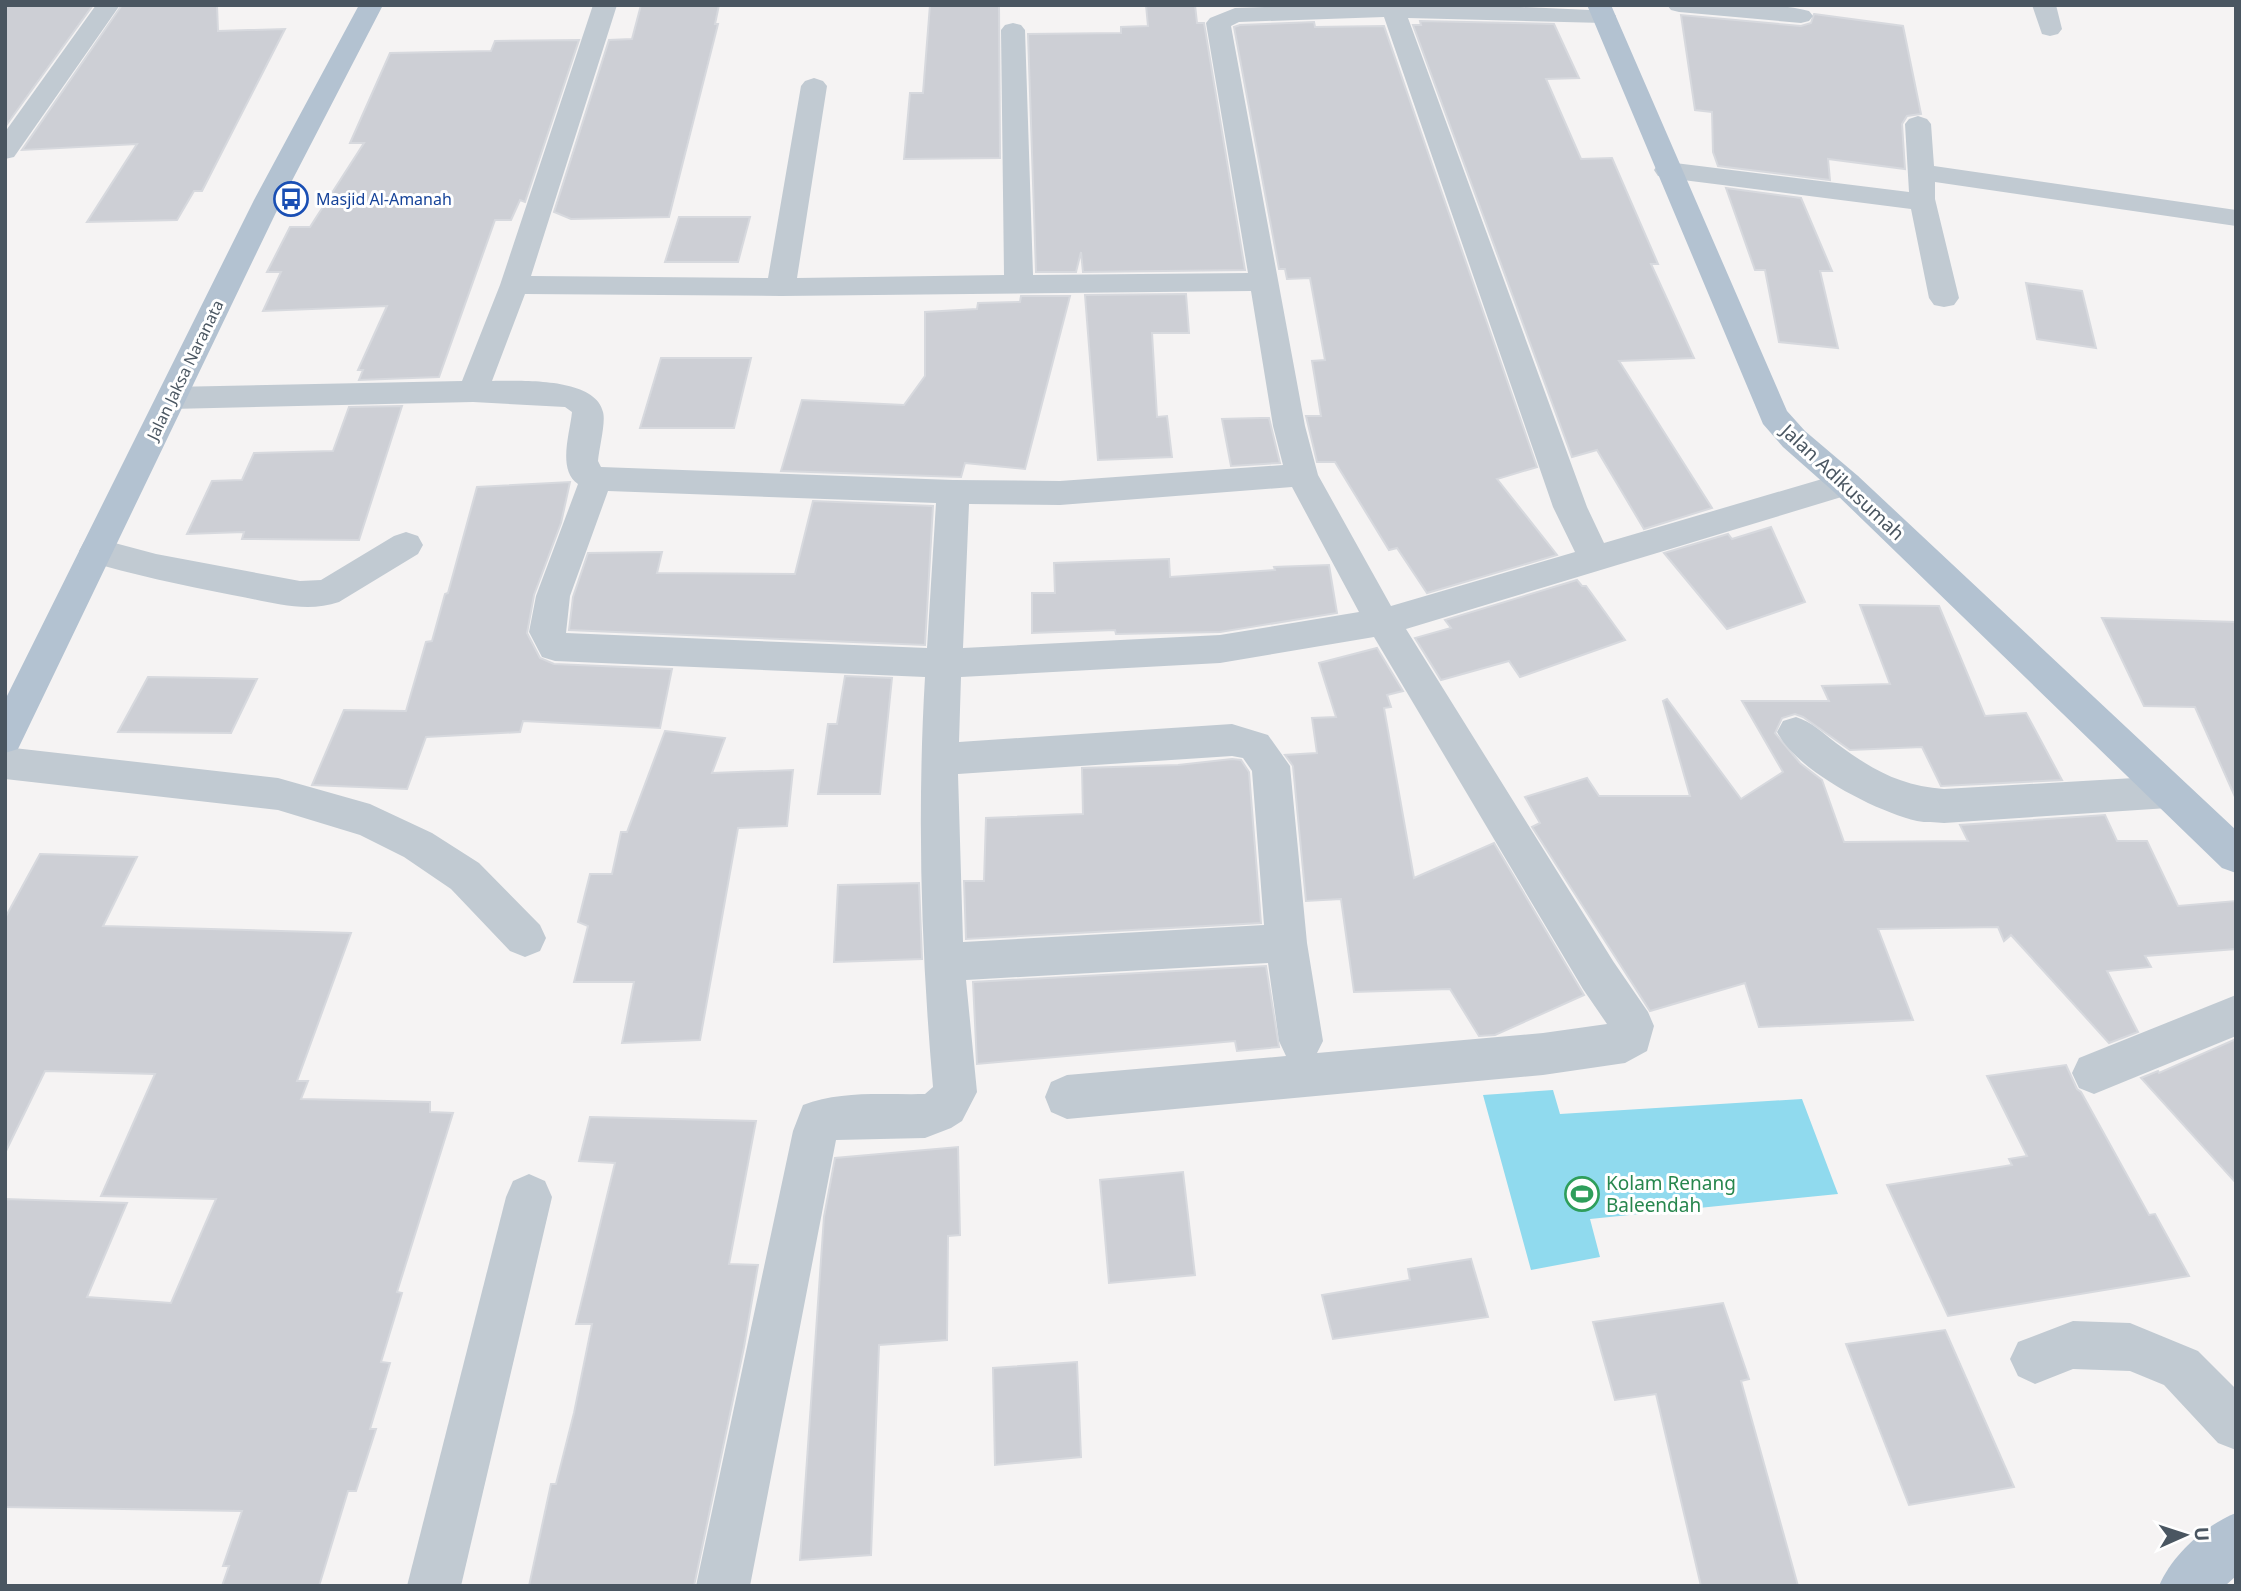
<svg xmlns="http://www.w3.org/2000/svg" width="2241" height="1591" viewBox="0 0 2241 1591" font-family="'Noto Sans',sans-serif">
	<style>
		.water { fill: #90daee }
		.building { fill: #cdcfd5; stroke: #d7d9de; stroke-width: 2 }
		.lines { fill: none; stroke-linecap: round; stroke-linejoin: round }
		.minor { fill: #c1cad2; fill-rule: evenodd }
		.major { fill: #b3c2d1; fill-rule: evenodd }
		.labels { text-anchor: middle; stroke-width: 6; stroke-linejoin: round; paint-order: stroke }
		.far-transit-label { font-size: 16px; fill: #164399; stroke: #fff; text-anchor: start }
		.far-street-label { font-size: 16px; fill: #4a5661; stroke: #fff }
		.street-label { font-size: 19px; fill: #4a5661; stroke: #fff }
		.leisure-label { font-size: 19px; fill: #27864d; stroke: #fff; text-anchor: start }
	</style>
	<rect width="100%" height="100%" fill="#f5f3f3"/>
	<!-- water -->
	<polygon class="water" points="1553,1090 1560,1114 1802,1099 1838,1194 1590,1219 1600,1257 1531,1270 1483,1095"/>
	<!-- building -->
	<g class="building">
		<polygon points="5,5 93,5 5,127"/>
		<polygon points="122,5 217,5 218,31 285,29 202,191 194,191 177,220 87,222 137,144 22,150"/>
		<polygon points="641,5 719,5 715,24 718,24 669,217 571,219 554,212 609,40 632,39"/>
		<polygon points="930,5 999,5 1000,158 904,159 910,93 923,93"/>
		<polygon points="1146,5 1195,5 1197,23 1204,23 1245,270 1083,272 1081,252 1076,272 1036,272 1028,34 1121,33 1121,27 1148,26"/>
		<polygon points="1814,14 1903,26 1921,114 1907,116 1902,124 1905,169 1828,159 1830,180 1718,166 1713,152 1712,112 1695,110 1681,15 1801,26 1811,23"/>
		<polygon points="1420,21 1554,24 1579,78 1546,79 1581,159 1612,158 1658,264 1651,264 1694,358 1619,361 1712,508 1644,529 1597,450 1572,457 1413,25 1421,25"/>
		<polygon points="1314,22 1315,27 1384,26 1537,467 1497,479 1557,555 1427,593 1397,548 1389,550 1335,462 1317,462 1306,416 1321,416 1312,361 1325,360 1310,278 1287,279 1285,269 1279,269 1234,27 1240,25"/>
		<polygon points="579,40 525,202 520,200 511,220 495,220 439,377 359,380 363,370 358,370 387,306 263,311 281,272 267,272 290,227 310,227 364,143 350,143 390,53 491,51 495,41"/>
		<polygon points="1726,188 1801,198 1832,271 1820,271 1838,348 1779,342 1765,270 1755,270"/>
		<polygon points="679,217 750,217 738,262 665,262"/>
		<polygon points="2026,283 2082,291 2096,348 2037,339"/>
		<polygon points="1186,294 1189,333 1152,333 1157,417 1167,416 1172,457 1098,460 1085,295"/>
		<polygon points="1021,296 1070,296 1025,469 965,463 961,477 781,471 802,400 904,405 925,376 925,312 977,309 978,303 1020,302"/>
		<polygon points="661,358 751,358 734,428 640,428"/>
		<polygon points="402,406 359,540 242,539 244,532 187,534 212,481 242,480 254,453 333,451 349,407"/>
		<polygon points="1260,418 1269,418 1280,463 1231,466 1222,419"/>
		<polygon points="570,482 561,523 534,595 527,633 540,658 554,664 672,669 660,728 523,721 520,732 426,737 407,789 312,785 344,710 406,711 426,642 432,641 445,594 448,593 477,487"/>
		<polygon points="813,501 933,506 925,645 569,630 573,597 588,553 662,552 657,573 795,574"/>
		<polygon points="1771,527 1805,602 1727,629 1664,553 1728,534 1732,539"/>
		<polygon points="1169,559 1170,577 1275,570 1274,567 1329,565 1337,613 1220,632 1116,634 1115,630 1032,633 1032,593 1055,593 1054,563"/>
		<polygon points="1577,580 1582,586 1586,586 1625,640 1520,677 1509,661 1441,680 1415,638 1451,628 1445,620"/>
		<polygon points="1860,605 1939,606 1985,716 2026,713 2062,780 1941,786 1922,747 1850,750 1803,717 1795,714 1782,718 1775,733 1800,763 1822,780 1844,842 1968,841 1960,825 2105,815 2117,841 2147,841 2178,906 2236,901 2236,949 2145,956 2151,967 2107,971 2138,1032 2109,1043 2011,935 2004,941 1998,927 1878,929 1913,1020 1759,1027 1745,983 1650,1011 1532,827 1540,823 1525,797 1587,778 1599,796 1690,796 1663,701 1667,699 1741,799 1783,772 1742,701 1829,701 1822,686 1890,684"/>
		<polygon points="2102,618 2236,622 2236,799 2195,707 2144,706"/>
		<polygon points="1377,648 1403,691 1387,695 1391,707 1384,708 1414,878 1494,843 1584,995 1495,1035 1479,1036 1450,989 1354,992 1341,899 1306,901 1293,766 1285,755 1317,753 1312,718 1336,717 1319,663"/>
		<polygon points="845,676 892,678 880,794 818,794 828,724 837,724"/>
		<polygon points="148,677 214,678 257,679 231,733 118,732"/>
		<polygon points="665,731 725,738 712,773 793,770 787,826 738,828 700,1040 622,1043 634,982 574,982 588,926 578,922 590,874 612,874 621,832 627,832"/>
		<polygon points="1232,759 1241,760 1249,772 1261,923 966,939 964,881 984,881 986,818 1083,814 1082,768 1178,765"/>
		<polygon points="40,854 137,857 103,926 351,933 297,1081 308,1081 301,1099 430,1102 430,1112 453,1113 397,1292 402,1293 381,1362 390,1363 370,1429 376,1429 356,1491 348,1491 319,1586 222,1586 229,1566 223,1566 242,1511 5,1507 5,1199 127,1203 87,1297 171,1303 216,1199 101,1196 155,1074 45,1071 5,1153 5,918"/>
		<polygon points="919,883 922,959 834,962 838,885"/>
		<polygon points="1266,966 1279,1047 1237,1051 1235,1041 977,1064 973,982"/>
		<polygon points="2236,1039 2236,1183 2141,1078 2158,1071 2159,1073"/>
		<polygon points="2066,1065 2077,1089 2081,1092 2149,1215 2155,1214 2189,1276 1948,1316 1887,1185 2012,1165 2009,1159 2027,1156 1987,1076"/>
		<polygon points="590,1117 756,1121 729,1264 758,1265 744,1347 694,1586 529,1586 551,1484 556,1484 574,1413 592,1324 576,1324 615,1163 579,1161"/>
		<polygon points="958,1147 960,1235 948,1236 947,1340 879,1345 871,1555 800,1560 824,1217 835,1158"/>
		<polygon points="1183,1172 1195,1275 1109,1283 1100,1180"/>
		<polygon points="1471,1259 1488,1317 1333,1339 1322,1295 1410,1280 1408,1269"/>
		<polygon points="1723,1303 1749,1379 1741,1381 1798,1586 1701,1586 1656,1394 1615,1400 1593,1322"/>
		<polygon points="1945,1330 2014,1487 1909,1505 1846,1344"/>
		<polygon points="1077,1362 1081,1457 995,1465 993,1368"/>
	</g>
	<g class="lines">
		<!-- minor -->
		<g class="minor">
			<polygon points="96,5 120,5 14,157 5,159 5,132"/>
			<path d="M593 5H617L531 276 768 278 801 86 805 81 814 78 823 81 827 86 797 278 1004 275 1001 30 1005 25 1013 23 1021 25 1025 30 1033 275 1248 273 1206 23 1210 18 1235 8 1319 5H1476L1612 11 1616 16 1612 21 1604 23 1408 18 1587 507 1604 543 1846 472 1858 476 1862 484 1858 492 1406 629 1613 961 1648 1012 1654 1026 1647 1051 1625 1063 1543 1075 1067 1119 1051 1112 1045 1097 1051 1082 1067 1075 1286 1056 1279 1041 1268 963 966 980 977 1092 962 1121 951 1128 925 1138 836 1140 750 1586H696L793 1131 803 1105C841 1090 885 1095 925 1094L933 1087C921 950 917 814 925 677L555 661 542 657 529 632 536 596 578 484C557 470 570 433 572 412L565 407 473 402 171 409 160 406 156 398 160 390 171 387 462 381 500 285ZM1384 17 1553 507 1575 552 1391 606 1318 475 1305 426 1231 26 1239 22ZM1251 291 1273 426 1283 465 1060 481 953 480 601 467 598 461C599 449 606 422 603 412 595 377 520 381 492 381L525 294 781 296ZM1292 487 1359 612 1220 635 963 648 969 504 1060 505ZM608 491 936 503 927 648 566 633 570 596ZM1374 637 1583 989 1607 1024 1543 1033 1317 1053 1323 1041 1307 943 1290 766 1268 735 1232 724 959 742 961 677 1220 663ZM1232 756 1243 758 1252 771 1264 925 963 942 958 774Z"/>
			<path d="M1667 5C1714 5 1764 0 1809 11L1813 16 1809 21 1801 23 1679 12 1671 10Z"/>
			<polygon points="2032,5 2056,5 2062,29 2058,34 2050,36 2042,34"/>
			<polygon points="1918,116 1927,119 1931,124 1934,166 2236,210 2236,226 1935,182 1935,199 1959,298 1954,305 1944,307 1934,305 1929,298 1911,209 1667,178 1658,176 1654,170 1658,164 1667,162 1909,192 1905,124 1909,119"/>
			<path d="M406 532 418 536 423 545 418 554 339 602C304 614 267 601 232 595 182 585 133 575 84 560L79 551 84 542 96 538 156 554 300 581 321 580 394 536Z"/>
			<path d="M1796 717C1812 722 1823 733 1836 743 1871 769 1900 786 1944 789L2168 776 2182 780 2187 792 2182 804 2168 808 1944 823C1935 822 1926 823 1917 821 1875 811 1797 771 1777 732L1783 721Z"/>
			<polygon points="5,747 278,778 370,804 432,833 479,863 540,925 546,938 540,951 525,957 510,951 451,889 404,857 360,835 278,810 5,779"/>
			<polygon points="2236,995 2236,1036 2094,1094 2079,1088 2072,1073 2079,1058"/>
			<polygon points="529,1174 545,1181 552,1197 461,1586 407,1586 506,1197 513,1181"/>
			<polygon points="2073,1321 2130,1323 2198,1351 2236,1389 2236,1450 2218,1443 2164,1385 2130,1371 2073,1369 2035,1384 2018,1376 2010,1359 2018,1342"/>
		</g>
		<!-- major -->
		<g class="major">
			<polygon points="359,5 383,5 282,200 18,749 5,753 5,700 254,200"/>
			<polygon points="1587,5 1611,5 1787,411 1805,431 1858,476 2236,830 2236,873 2222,868 1834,492 1783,447 1763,424"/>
			<path d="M2236 1513V1576L2225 1586H2159C2172 1555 2205 1525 2236 1513Z"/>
		</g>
	</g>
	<!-- icons -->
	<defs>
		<g id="bus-ring" transform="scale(1.75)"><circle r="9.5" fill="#fff" stroke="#1a4fb4" stroke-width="1.5"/><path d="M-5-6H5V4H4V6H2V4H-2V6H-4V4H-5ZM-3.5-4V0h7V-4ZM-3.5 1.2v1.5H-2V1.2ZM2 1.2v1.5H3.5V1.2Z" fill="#1a4fb4"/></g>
		<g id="stadium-ring" transform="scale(1.75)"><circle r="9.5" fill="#fff" stroke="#2e9e5b" stroke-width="1.5"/><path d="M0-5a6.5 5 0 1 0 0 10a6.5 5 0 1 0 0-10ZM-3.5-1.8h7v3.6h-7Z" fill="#2e9e5b"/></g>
	</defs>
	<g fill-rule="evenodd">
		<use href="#bus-ring" x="291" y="199"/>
		<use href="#stadium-ring" x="1582" y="1194"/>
	</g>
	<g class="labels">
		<!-- far-transit labels -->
		<g class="far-transit-label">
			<text x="316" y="205">Masjid Al-Amanah</text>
		</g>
		<!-- far-street labels -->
		<g class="far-street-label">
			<text transform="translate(185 370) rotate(-64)" y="6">Jalan Jaksa Naranata</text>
		</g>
		<!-- street labels -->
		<g class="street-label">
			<text transform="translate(1843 482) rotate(43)" y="7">Jalan Adikusumah</text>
		</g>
		<!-- leisure labels -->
		<g class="leisure-label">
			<text x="1606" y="1190">Kolam Renang<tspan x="1606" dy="22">Baleendah</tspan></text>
		</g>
	</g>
	<!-- border -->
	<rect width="2241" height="1591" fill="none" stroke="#4a5661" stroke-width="14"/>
	<!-- north arrow -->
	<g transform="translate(2185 1535) rotate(87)" stroke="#ffffff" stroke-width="5" paint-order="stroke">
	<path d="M0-5L12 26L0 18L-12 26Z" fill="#4a5661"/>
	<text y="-10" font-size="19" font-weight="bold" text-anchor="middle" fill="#4a5661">U</text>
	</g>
</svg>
